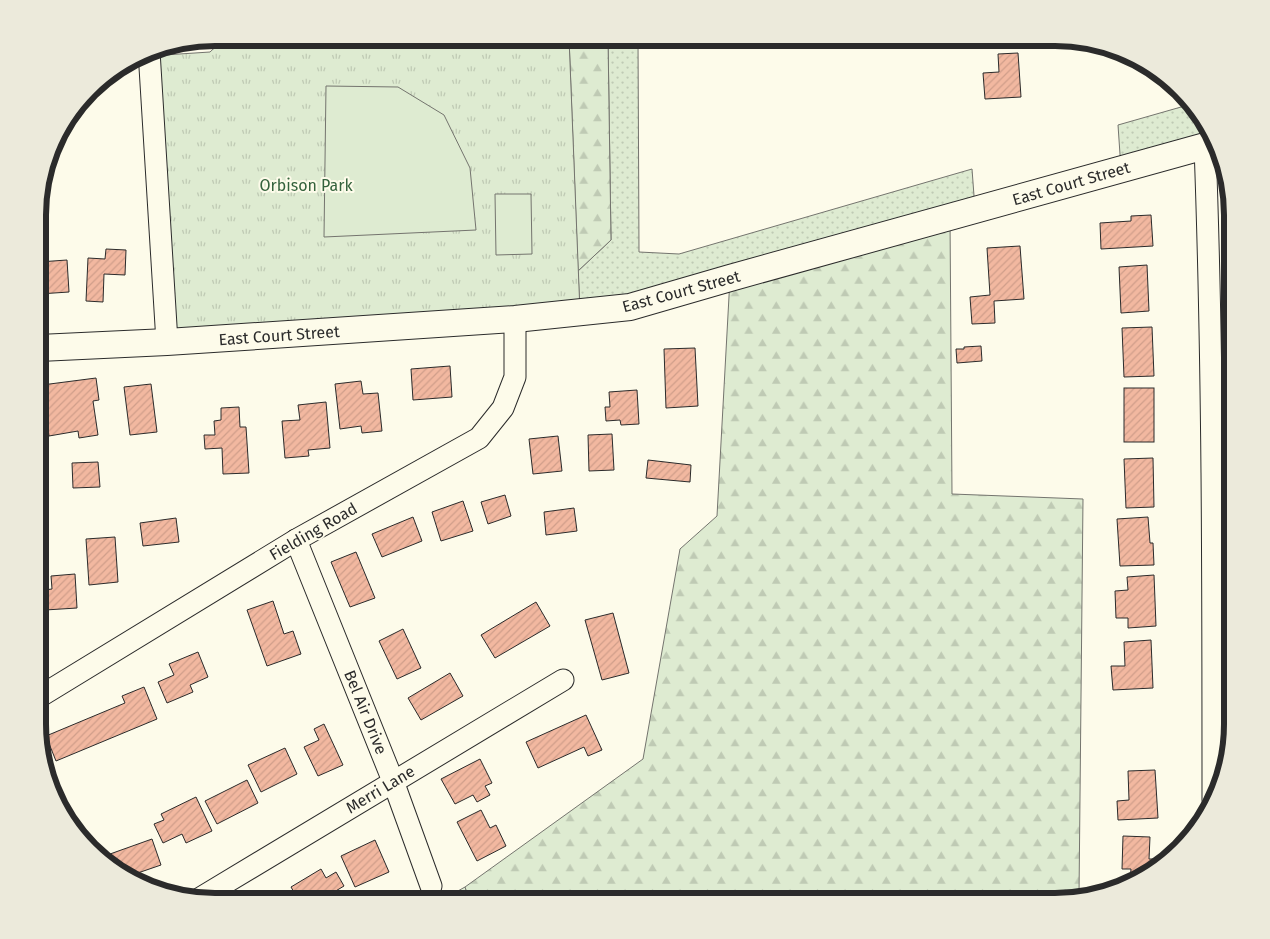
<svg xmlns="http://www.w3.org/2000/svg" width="1270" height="939" viewBox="0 0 1270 939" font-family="'Fira Sans',sans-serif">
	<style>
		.grass { fill: url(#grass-dots); stroke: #74746e }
		.forest { fill: url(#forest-firs); stroke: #74746e }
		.park { fill: url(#park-tufts); stroke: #74746e }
		.pitch { fill: #deebd1; stroke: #74746e }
		.building { fill: url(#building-hatch); stroke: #2b2b2b }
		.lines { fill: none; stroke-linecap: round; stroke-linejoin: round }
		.minor-casing { stroke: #2b2b2b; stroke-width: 23 }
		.major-casing { stroke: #2b2b2b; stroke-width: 28 }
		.minor { stroke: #fdfbea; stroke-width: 21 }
		.major { stroke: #fdfbea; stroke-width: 26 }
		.labels { text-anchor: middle; stroke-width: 4; stroke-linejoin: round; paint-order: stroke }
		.street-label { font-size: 16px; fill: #2b2b2b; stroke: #fdfbea }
		.park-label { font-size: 16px; fill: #34623c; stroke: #fdfbea }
		.rim { fill: none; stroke: #2b2b2b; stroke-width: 6 }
	</style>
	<defs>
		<pattern id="grass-dots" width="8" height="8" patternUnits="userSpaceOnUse" patternTransform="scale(1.25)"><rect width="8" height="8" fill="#deebd1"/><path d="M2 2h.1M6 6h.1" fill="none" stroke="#bfcab4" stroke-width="1.8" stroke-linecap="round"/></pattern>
		<pattern id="forest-firs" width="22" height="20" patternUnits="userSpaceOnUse" patternTransform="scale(1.25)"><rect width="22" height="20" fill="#deebd1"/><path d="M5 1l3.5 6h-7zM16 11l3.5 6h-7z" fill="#bfcab4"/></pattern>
		<pattern id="park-tufts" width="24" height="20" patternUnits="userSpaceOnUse" patternTransform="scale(1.25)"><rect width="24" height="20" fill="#deebd1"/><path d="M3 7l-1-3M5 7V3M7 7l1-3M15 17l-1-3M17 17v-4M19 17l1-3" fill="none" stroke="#bfcab4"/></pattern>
		<pattern id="building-hatch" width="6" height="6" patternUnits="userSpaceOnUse" patternTransform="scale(1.25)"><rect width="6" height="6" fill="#f2b8a0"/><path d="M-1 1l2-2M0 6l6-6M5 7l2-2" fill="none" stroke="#d09e8a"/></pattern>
	</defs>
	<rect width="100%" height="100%" fill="#fdfbea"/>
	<!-- grass -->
	<g class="grass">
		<polygon points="608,38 638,38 639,252 679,254 972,169 975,209 580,312 578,271 611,240"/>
		<polygon points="1188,105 1214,137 1121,169 1118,125"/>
		<polygon points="465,887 470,901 440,901"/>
	</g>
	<!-- forest -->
	<g class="forest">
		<polygon points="569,38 608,38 611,240 578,271"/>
		<polygon points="950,217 952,494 1083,499 1079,896 1055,901 470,901 465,887 643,759 680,549 717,516 730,278"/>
	</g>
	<!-- park -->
	<polygon class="park" points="225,38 569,38 580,312 167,342 149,56 210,52"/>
	<!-- pitch -->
	<g class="pitch">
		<polygon points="326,86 398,87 444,115 470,168 476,230 324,237"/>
		<polygon points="495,194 531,194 532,254 496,255"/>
	</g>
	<!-- building -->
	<g class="building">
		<polygon points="988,38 1004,38 1005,41 988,42"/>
		<polygon points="1018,53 1021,97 985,99 983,73 999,72 998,54"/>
		<polygon points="1151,215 1153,246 1101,249 1100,223 1131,221 1131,216"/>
		<polygon points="1020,246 1024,299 994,301 995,323 972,324 970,297 990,295 987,248"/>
		<polygon points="106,249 126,250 125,275 104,274 103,302 86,301 88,258 105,259"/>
		<polygon points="67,260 69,292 39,294 39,262"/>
		<polygon points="1147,265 1149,311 1121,313 1119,267"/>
		<polygon points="1152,327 1154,376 1124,377 1122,328"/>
		<polygon points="981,346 982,361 957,363 956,349 964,349 964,347"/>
		<polygon points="695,348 698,406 666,408 664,349"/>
		<polygon points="450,366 452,397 413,400 411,369"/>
		<polygon points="96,378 99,400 93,401 98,435 79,438 78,431 49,436 42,385"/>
		<polygon points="361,381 363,394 378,393 382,431 362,433 361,426 340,429 335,384"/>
		<polygon points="151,384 157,432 130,435 124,387"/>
		<rect x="1124" y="388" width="30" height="54"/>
		<polygon points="637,390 639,424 621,425 620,420 606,421 605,407 610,407 609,392"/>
		<polygon points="326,402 330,448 308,450 309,456 285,458 282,421 300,420 298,405"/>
		<polygon points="239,407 240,427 246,427 249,473 223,474 222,448 205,449 204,435 215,435 214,421 221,420 221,408"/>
		<polygon points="612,434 614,470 589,471 588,435"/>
		<polygon points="558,436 562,471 533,474 529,439"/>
		<polygon points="1153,458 1154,507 1126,508 1124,459"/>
		<polygon points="648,460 691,465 690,482 646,478"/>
		<polygon points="98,462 100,487 73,488 72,463"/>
		<polygon points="505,495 511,516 488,524 481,502"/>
		<polygon points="463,501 473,531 441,541 432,512"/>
		<polygon points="574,508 577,531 546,535 544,512"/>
		<polygon points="413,517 422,541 382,557 372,534"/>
		<polygon points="1148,517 1150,543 1153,543 1154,565 1120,566 1117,519"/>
		<polygon points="176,518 179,542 143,546 140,523"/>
		<polygon points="115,537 118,582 89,585 86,539"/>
		<polygon points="356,552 375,598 350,607 331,562"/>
		<polygon points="75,574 77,608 45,610 44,590 52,589 51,576"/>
		<polygon points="1154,575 1156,626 1128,628 1128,618 1116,618 1115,591 1128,590 1127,577"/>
		<polygon points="273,601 284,634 293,631 301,654 267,666 247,610"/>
		<polygon points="536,602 550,626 495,658 481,635"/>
		<polygon points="613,613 629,673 602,680 585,620"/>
		<polygon points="403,629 421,668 397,679 379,641"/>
		<polygon points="1151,640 1153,688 1113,690 1111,666 1125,666 1124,642"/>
		<polygon points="198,652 208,677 190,685 193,692 167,703 158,682 174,675 169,664"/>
		<polygon points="450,673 463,696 421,720 408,698"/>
		<polygon points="144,687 157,719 56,761 46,736 125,703 122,696"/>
		<polygon points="586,715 602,750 588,756 584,747 538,768 526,742"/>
		<polygon points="324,724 343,765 318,776 304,747 319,740 314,729"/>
		<polygon points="285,748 297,774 261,792 248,765"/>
		<polygon points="480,759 492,783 485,786 490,795 477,802 473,795 455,804 441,779"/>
		<polygon points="1155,770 1158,818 1118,820 1117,801 1129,800 1128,771"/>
		<polygon points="247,780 258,803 217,824 205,801"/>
		<polygon points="196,797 212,831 186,843 182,834 163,843 154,824 164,820 161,814"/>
		<polygon points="481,810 490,828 496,825 506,846 477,861 457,822"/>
		<polygon points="1123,836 1150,837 1149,859 1157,859 1157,864 1136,881 1130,881 1131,869 1122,869"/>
		<polygon points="152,839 161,865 129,876 116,869 110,854"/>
		<polygon points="375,840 389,872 355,887 341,856"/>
		<polygon points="321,869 326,878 336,872 344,886 319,901 299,901 291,887"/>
	</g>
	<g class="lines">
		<!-- minor casing -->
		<g class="minor-casing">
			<g id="minor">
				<polyline points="149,51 167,342"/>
				<path d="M1205 146C1213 364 1213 582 1213 800"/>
				<polyline points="296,540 393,781 431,886"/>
				<polyline points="39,697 296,540 479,438 503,408 515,377 515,319"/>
				<polyline points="197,900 563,680"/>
			</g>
		</g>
		<!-- major casing -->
		<g class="major-casing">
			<polyline id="major" points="39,348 167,342 515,319 630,307 730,278 1216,143"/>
		</g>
		<!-- minor -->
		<use href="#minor" class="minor"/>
		<!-- major -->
		<use href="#major" class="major"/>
	</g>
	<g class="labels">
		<!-- street labels -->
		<g class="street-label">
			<text transform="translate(1071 183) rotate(-16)" y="6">East Court Street</text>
			<text transform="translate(681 291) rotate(-15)" y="6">East Court Street</text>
			<text transform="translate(279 335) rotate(-4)" y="6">East Court Street</text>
			<text transform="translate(313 531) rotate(-30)" y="6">Fielding Road</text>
			<text transform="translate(366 712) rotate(68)" y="6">Bel Air Drive</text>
			<text transform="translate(380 789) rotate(-31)" y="6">Merri Lane</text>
		</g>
		<!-- park labels -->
		<g class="park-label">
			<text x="306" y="191">Orbison Park</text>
		</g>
	</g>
	<!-- crop -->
	<path d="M0 0H1270V939H0ZM215 46H1055A169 169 0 0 1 1224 215V724A169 169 0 0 1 1055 893H215A169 169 0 0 1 46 724V215A169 169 0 0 1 215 46Z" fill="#eceadb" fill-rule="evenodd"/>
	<path class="rim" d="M215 46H1055A169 169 0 0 1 1224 215V724A169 169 0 0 1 1055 893H215A169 169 0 0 1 46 724V215A169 169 0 0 1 215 46Z"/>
</svg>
